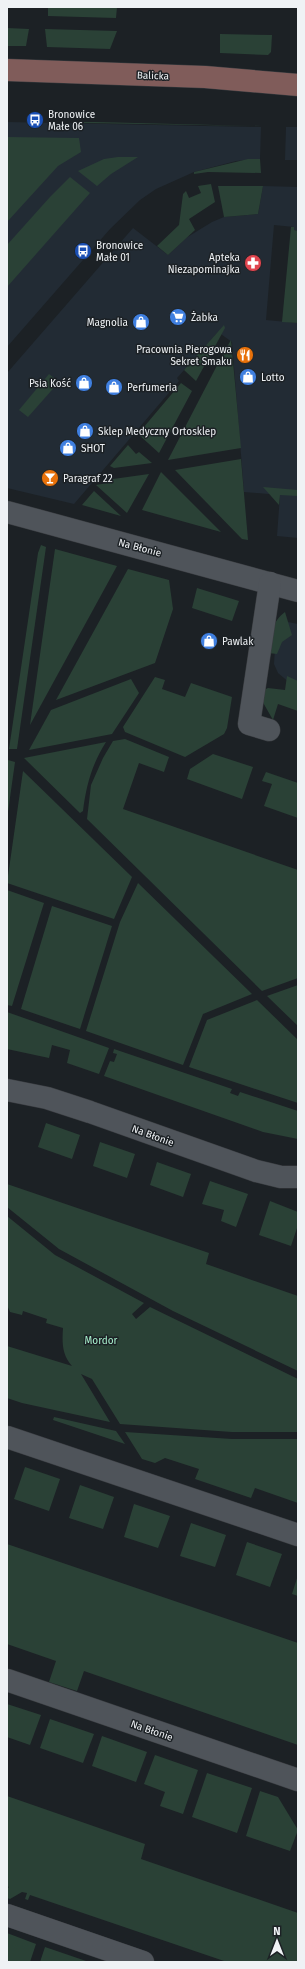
<svg xmlns="http://www.w3.org/2000/svg" width="305" height="1969" viewBox="0 0 305 1969" font-family="'Fira Sans',sans-serif">
	<style>
		.built { fill: #222b34 }
		.green { fill: #2a4136 }
		.lines { fill: none; stroke-linecap: round; stroke-linejoin: round }
		.street-casing { stroke: #3a3d41; stroke-width: 23 }
		.secondary-casing { stroke: #3a3d41; stroke-width: 23 }
		.street { stroke: #4f545a; stroke-width: 22 }
		.secondary { stroke: #805c5a; stroke-width: 22 }
		.labels { text-anchor: middle; stroke-width: 3; stroke-linejoin: round; paint-order: stroke }
		.street-label { font-size: 10px; fill: #eff2f5; stroke: #1c2125 }
		.poi-label { font-size: 10px; fill: #eff2f5; stroke: #1c2125; text-anchor: start }
		.park-label { font-size: 10px; fill: #a7f0cd; stroke: #1c2125 }
	</style>
	<rect width="100%" height="100%" fill="#1c2125"/>
	<!-- built -->
	<g class="built">
		<polygon points="7,122 261,127 260,159 236,161 194,172 156,189 140,200 110,229 7,347"/>
		<polygon points="286,127 298,127 298,160 285,160"/>
		<polygon points="263,186 298,187 298,231 294,230 294,227 274,225 266,320 298,323 298,538 277,536 280,495 244,492 232,342 218,332 177,378 179,381 74,504 7,488 7,373 133,228 168,255 186,238 212,222 224,217 258,214"/>
		<polygon points="288,622 298,624 298,684 290,683 278,673 274,664 275,648"/>
	</g>
	<!-- green -->
	<g class="green">
		<polygon points="48,7 117,7 116,18 48,16"/>
		<polygon points="7,28 29,29 26,46 7,46"/>
		<polygon points="45,29 117,31 110,49 47,47"/>
		<polygon points="220,34 272,35 271,52 268,55 220,53"/>
		<polygon points="84,122 96,122 261,126 84,123"/>
		<polygon points="7,137 79,138 81,152 58,166 7,222"/>
		<polygon points="118,157 138,157 111,174 97,186 78,171 104,159"/>
		<polygon points="248,159 260,159 261,173 208,172 194,174 194,172"/>
		<polygon points="70,177 90,193 7,287 7,245 50,197"/>
		<polygon points="211,184 215,202 189,219 195,230 168,255 157,246 179,225 183,194 186,191 189,198 201,193 198,186"/>
		<polygon points="218,186 263,186 258,214 224,217"/>
		<polygon points="291,227 294,227 294,230 298,231 298,323 282,322"/>
		<polygon points="224,325 225,328 196,381 184,370"/>
		<polygon points="231,340 241,448 168,460 224,352"/>
		<polygon points="49,374 59,382 28,417 19,410"/>
		<polygon points="181,383 192,391 159,453 138,434"/>
		<polygon points="128,445 136,454 139,452 152,463 114,468 110,466"/>
		<polygon points="241,459 248,540 242,539 175,470"/>
		<polygon points="161,472 221,532 142,510"/>
		<polygon points="149,474 127,513 96,485 113,482 113,479"/>
		<polygon points="263,487 298,490 298,496 280,495 279,505"/>
		<polygon points="94,491 121,516 82,505"/>
		<polygon points="41,545 46,547 17,749 9,749 38,553"/>
		<polygon points="55,549 117,566 30,725"/>
		<polygon points="128,569 169,580 173,609 155,663 56,700"/>
		<polygon points="197,588 239,601 232,621 192,608"/>
		<path d="M285 612 292 635 282 642 277 654 268 653C270 637 271 622 285 612Z"/>
		<polygon points="287,676 298,681 298,711 278,704 273,720 261,699 262,691 268,688 285,690"/>
		<polygon points="155,677 165,680 162,689 185,697 191,683 232,697 227,728 224,734 185,757 125,732 123,727"/>
		<polygon points="131,679 139,693 112,734 29,750 51,710"/>
		<polygon points="125,739 169,757 164,772 139,763 123,809 298,870 298,978 262,991 87,819 91,785 103,758 113,741"/>
		<path d="M106 742C92 764 86 786 83 811L80 813 24 758Z"/>
		<polygon points="213,754 253,767 242,799 187,779 190,769"/>
		<polygon points="8,760 15,762 7,819 7,765"/>
		<polygon points="23,771 132,877 114,919 7,883"/>
		<polygon points="266,772 298,783 298,818 264,806 272,784 262,781"/>
		<polygon points="138,883 252,994 203,1014 183,1065 86,1031 120,922"/>
		<polygon points="7,890 44,903 12,1006 7,1005"/>
		<polygon points="52,906 112,926 80,1029 21,1009"/>
		<polygon points="298,985 298,1026 267,996"/>
		<polygon points="257,1000 298,1040 298,1103 189,1067 207,1020"/>
		<polygon points="7,1012 109,1048 99,1074 67,1063 70,1050 52,1045 49,1058 7,1049"/>
		<polygon points="114,1049 232,1089 230,1093 238,1096 240,1092 298,1111 298,1139 263,1132 104,1076 110,1061 114,1062 117,1054 113,1053"/>
		<polygon points="46,1123 80,1135 72,1159 38,1147"/>
		<polygon points="100,1142 135,1154 127,1178 93,1166"/>
		<polygon points="157,1162 191,1174 183,1197 150,1185"/>
		<polygon points="210,1181 248,1194 236,1227 221,1221 224,1210 202,1204"/>
		<polygon points="7,1184 209,1253 206,1264 298,1296 298,1371 173,1311 59,1249 7,1207"/>
		<polygon points="270,1201 298,1212 298,1225 291,1246 259,1235"/>
		<path d="M7 1216 55 1255 144 1303 132 1314 136 1319 150 1307 298 1379V1432H232L120 1424 92 1379 81 1374 110 1422 22 1403 7 1398V1346L72 1366C62 1355 62 1343 63 1328L46 1323 47 1319 23 1311 22 1315 10 1312 7 1305Z"/>
		<polygon points="54,1417 116,1431 125,1444 53,1420"/>
		<polygon points="125,1432 232,1439 298,1439 298,1503 255,1488 251,1498 195,1479 199,1469 165,1458 155,1463 142,1459"/>
		<polygon points="25,1467 60,1479 49,1511 14,1499"/>
		<polygon points="80,1485 114,1497 103,1529 69,1518"/>
		<polygon points="134,1504 170,1516 158,1548 124,1537"/>
		<polygon points="191,1523 226,1535 215,1567 180,1556"/>
		<polygon points="247,1542 282,1554 270,1587 236,1575"/>
		<polygon points="7,1544 298,1643 298,1745 84,1671 77,1691 49,1682 56,1661 7,1644"/>
		<polygon points="298,1575 298,1596 292,1594"/>
		<polygon points="7,1704 41,1715 30,1745 7,1737"/>
		<polygon points="50,1719 94,1734 83,1763 40,1748"/>
		<polygon points="102,1736 147,1752 136,1782 92,1766"/>
		<polygon points="155,1755 198,1770 183,1814 160,1806 165,1792 144,1784"/>
		<polygon points="207,1773 252,1788 237,1833 192,1817"/>
		<polygon points="260,1791 278,1797 298,1830 290,1851 246,1836"/>
		<polygon points="7,1796 145,1844 141,1859 298,1913 298,1962 227,1962 30,1895 28,1900 25,1899 27,1893 22,1892 10,1899 7,1898 7,1889 9,1887 7,1886"/>
		<polygon points="7,1933 36,1944 30,1962 7,1962"/>
		<polygon points="45,1947 89,1962 40,1962"/>
	</g>
	<g class="lines">
		<!-- street casing -->
		<g class="street-casing">
			<g id="street">
				<polyline points="7,512 298,591"/>
				<polyline points="269,730 249,724 270,583"/>
				<polyline points="7,1090 47,1098 90,1112 256,1171 281,1177 298,1177"/>
				<polyline points="7,1437 298,1535"/>
				<polyline points="7,1680 298,1780"/>
				<polyline points="7,1915 143,1962"/>
			</g>
		</g>
		<!-- secondary casing -->
		<g class="secondary-casing">
			<polyline id="secondary" points="7,70 205,77 298,85"/>
		</g>
		<!-- street -->
		<use href="#street" class="street"/>
		<!-- secondary -->
		<use href="#secondary" class="secondary"/>
	</g>
	<!-- icons -->
	<defs>
		<g id="bus-disc" transform="scale(0.9)"><circle r="9.5" fill="#1a4fb4" stroke="#1c2125"/><path d="M-5-6H5V4H4V6H2V4H-2V6H-4V4H-5ZM-3.5-4V0h7V-4ZM-3.5 1.2v1.5H-2V1.2ZM2 1.2v1.5H3.5V1.2Z" fill="#fff"/></g>
		<g id="pharmacy-disc" transform="scale(0.9)"><circle r="9.5" fill="#e0444e" stroke="#1c2125"/><path d="M-2-6h4v4h4v4h-4v4h-4v-4h-4v-4h4Z" fill="#fff"/></g>
		<g id="supermarket-disc" transform="scale(0.9)"><circle r="9.5" fill="#3f7fe0" stroke="#1c2125"/><path d="M-6-5.5h2.5l.6 2H6L4.5 2H-2.5L-4.4-4H-6ZM-1.5 3.2a1.3 1.3 0 1 0 .1 0ZM3 3.2a1.3 1.3 0 1 0 .1 0Z" fill="#fff"/></g>
		<g id="shop-disc" transform="scale(0.9)"><circle r="9.5" fill="#3f7fe0" stroke="#1c2125"/><path d="M-5-2.5h2.3a2.7 3.5 0 0 1 5.4 0H5L5.5 6h-11ZM-1.5-2.5h3a1.5 2.3 0 0 0-3 0Z" fill="#fff"/></g>
		<g id="restaurant-disc" transform="scale(0.9)"><circle r="9.5" fill="#e8710a" stroke="#1c2125"/><path d="M-5-6h1v4h1v-4h1v4h1v-4h1v5L-1.5 .5V6h-2V.5L-5-1ZM5-6V6H3V1.5H1.5Q1.5-4 5-6Z" fill="#fff"/></g>
		<g id="bar-disc" transform="scale(0.9)"><circle r="9.5" fill="#e8710a" stroke="#1c2125"/><path d="M-6-5H6L.8 .8V4.5H3.5V6h-7V4.5H-.8V.8Z" fill="#fff"/></g>
	</defs>
	<g fill-rule="evenodd">
		<use href="#bus-disc" x="35" y="120"/>
		<use href="#bus-disc" x="83" y="251"/>
		<use href="#pharmacy-disc" x="253" y="263"/>
		<use href="#supermarket-disc" x="178" y="317"/>
		<use href="#shop-disc" x="141" y="322"/>
		<use href="#restaurant-disc" x="245" y="355"/>
		<use href="#shop-disc" x="248" y="377"/>
		<use href="#shop-disc" x="84" y="383"/>
		<use href="#shop-disc" x="114" y="387"/>
		<use href="#shop-disc" x="85" y="431"/>
		<use href="#shop-disc" x="68" y="448"/>
		<use href="#bar-disc" x="50" y="478"/>
		<use href="#shop-disc" x="209" y="641"/>
	</g>
	<g class="labels">
		<!-- street labels -->
		<g class="street-label">
			<text transform="translate(153 75) rotate(2)" y="4">Balicka</text>
			<text transform="translate(140 547) rotate(15)" y="4">Na Błonie</text>
			<text transform="translate(153 1135) rotate(20)" y="4">Na Błonie</text>
			<text transform="translate(152 1730) rotate(19)" y="4">Na Błonie</text>
		</g>
		<!-- poi labels -->
		<g class="poi-label">
			<text x="48" y="118">Bronowice<tspan x="48" dy="12">Małe 06</tspan></text>
			<text x="96" y="249">Bronowice<tspan x="96" dy="12">Małe 01</tspan></text>
			<text x="240" y="261" text-anchor="end">Apteka<tspan x="240" dy="12">Niezapominajka</tspan></text>
			<text x="191" y="321">Żabka</text>
			<text x="128" y="326" text-anchor="end">Magnolia</text>
			<text x="232" y="353" text-anchor="end">Pracownia Pierogowa<tspan x="232" dy="12">Sekret Smaku</tspan></text>
			<text x="261" y="381">Lotto</text>
			<text x="71" y="387" text-anchor="end">Psia Kość</text>
			<text x="127" y="391">Perfumeria</text>
			<text x="98" y="435">Sklep Medyczny Ortosklep</text>
			<text x="81" y="452">SHOT</text>
			<text x="63" y="482">Paragraf 22</text>
			<text x="222" y="645">Pawlak</text>
		</g>
		<!-- park labels -->
		<g class="park-label">
			<text x="101" y="1344">Mordor</text>
		</g>
	</g>
	<!-- border -->
	<rect width="305" height="1969" fill="none" stroke="#eff2f5" stroke-width="16"/>
	<!-- north arrow -->
	<g transform="translate(277 1941)" stroke="#1c2125" stroke-width="3" paint-order="stroke">
	<path d="M0-3L7 15L0 10L-7 15Z" fill="#eff2f5"/>
	<text y="-6" font-size="11" font-weight="bold" text-anchor="middle" fill="#eff2f5">N</text>
	</g>
</svg>
